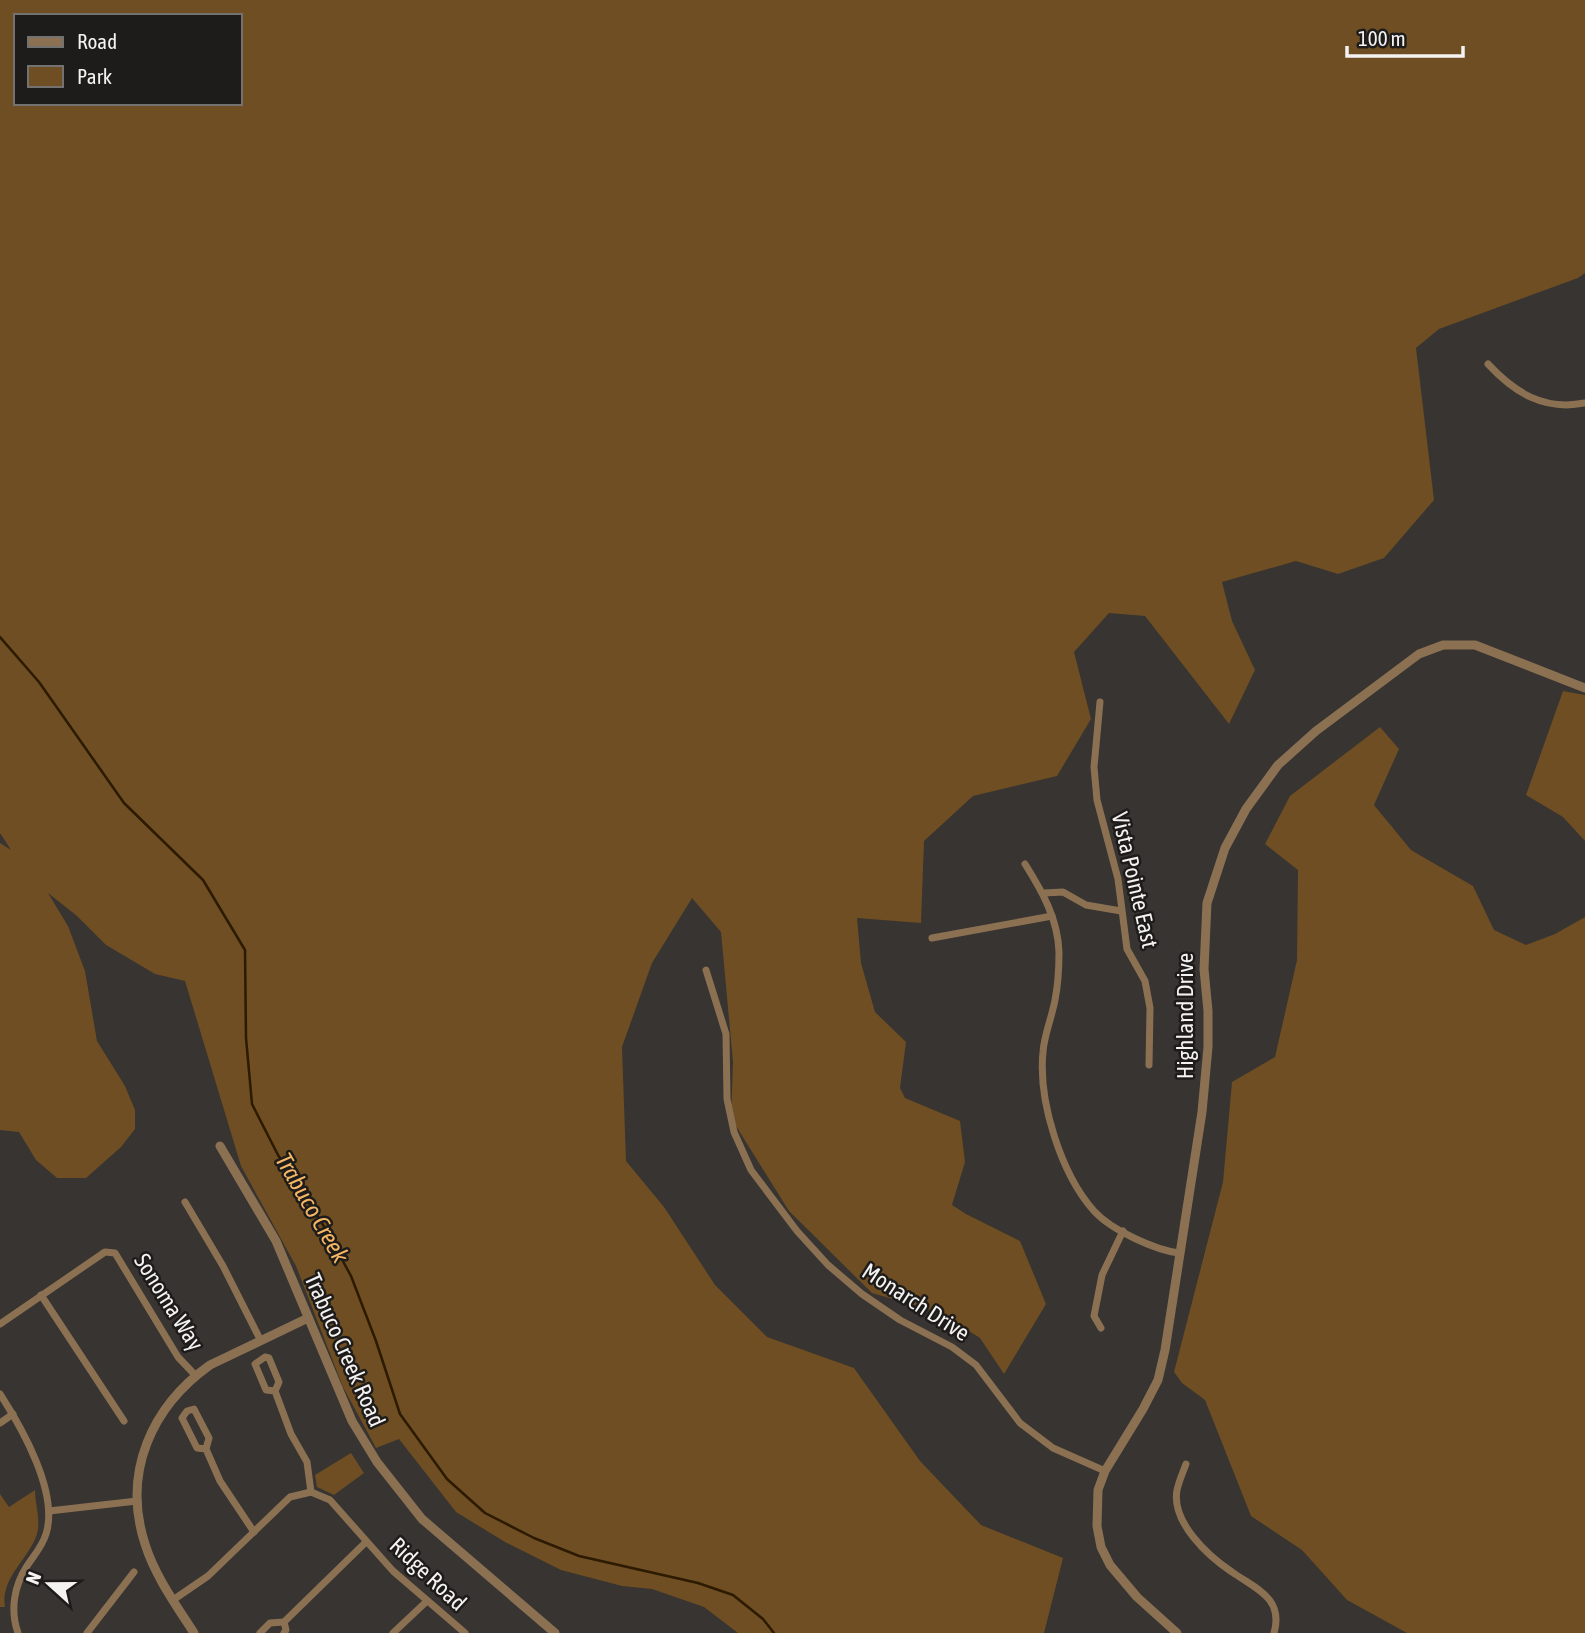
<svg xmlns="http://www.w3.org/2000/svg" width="1585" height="1633" viewBox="0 0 1585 1633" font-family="'Asap Condensed',sans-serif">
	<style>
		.green { fill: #6e4e22; fill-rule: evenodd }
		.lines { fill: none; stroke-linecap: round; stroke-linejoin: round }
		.stream { stroke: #2c1a01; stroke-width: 2.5 }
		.minor { stroke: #8b7152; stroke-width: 7 }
		.tertiary { stroke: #8b7152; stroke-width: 9 }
		.labels { text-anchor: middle; stroke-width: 5; stroke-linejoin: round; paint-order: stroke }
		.street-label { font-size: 23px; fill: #f5f3f1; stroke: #1e1c1b }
		.water-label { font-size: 24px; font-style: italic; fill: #f6b765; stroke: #1e1c1b }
	</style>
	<rect width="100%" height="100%" fill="#373431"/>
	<!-- green -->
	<g class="green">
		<path d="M0 0H1585V273L1578 278 1439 329 1416 348 1434 500 1384 558 1338 574 1296 561 1222 582 1232 621 1255 670 1229 724 1145 616 1109 613 1074 652 1091 719 1057 776 973 796 924 841 921 923 857 918 861 963 875 1012 906 1042 900 1088 905 1098 960 1121 965 1162 952 1205 966 1214 1020 1241 1046 1304 1004 1374 980 1338 938 1312 872 1293 789 1211 731 1118 733 1062 721 932 692 898 652 963 622 1047 626 1161 664 1207 715 1285 767 1337 854 1368 920 1461 981 1525 1063 1558 1044 1633H738L704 1607 652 1589 622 1586 561 1570 505 1542 456 1512 399 1439 376 1448 343 1387 296 1266 241 1166 185 981 155 974 106 945 77 916 48 893 68 926 85 971 97 1041 125 1086 135 1110V1129L121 1147 86 1178H57L36 1160 19 1132 0 1130V843L11 850 0 833ZM16 16H240V103H16Z"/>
		<polygon points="1563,691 1585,695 1585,841 1563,817 1526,795"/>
		<polygon points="1380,727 1399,749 1374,805 1411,850 1473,886 1494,930 1526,945 1555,934 1585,917 1585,1633 1407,1633 1347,1600 1302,1550 1251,1516 1205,1400 1182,1383 1174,1372 1223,1182 1232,1082 1275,1057 1297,960 1298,870 1265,844 1290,796"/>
		<polygon points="351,1453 364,1473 334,1495 317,1487 315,1475"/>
		<path d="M35 1490C35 1505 41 1519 37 1534 29 1559 0 1578 5 1607H0V1494L9 1507Z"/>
	</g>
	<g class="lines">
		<!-- stream -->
		<polyline class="stream" points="0,637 39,682 124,803 203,880 245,950 246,1038 252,1104 278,1155 325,1228 351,1276 376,1341 400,1414 447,1479 485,1513 534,1538 579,1556 698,1583 733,1595 763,1619 774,1633"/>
		<!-- minor -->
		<g class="minor">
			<path d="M1488 364C1515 393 1544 411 1585 403"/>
			<polyline points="1100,702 1094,767 1097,800 1118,879 1127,949 1145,981 1150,1008 1149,1065"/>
			<path d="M1025 864C1042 891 1058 919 1059 952 1059 967 1058 985 1055 1000 1052 1017 1044 1035 1043 1052 1038 1101 1061 1174 1094 1211 1111 1230 1155 1250 1179 1253"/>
			<polyline points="1044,893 1063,892 1086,905 1121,911"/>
			<polyline points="932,938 1052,916"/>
			<polyline points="706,970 726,1034 727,1099 734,1132 751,1170 797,1231 828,1265 862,1294 900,1320 952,1347 976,1365 1020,1423 1053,1448 1105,1471"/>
			<polyline points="185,1202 223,1266 261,1341"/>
			<polyline points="41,1295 124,1421"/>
			<polyline points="0,1324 105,1252 115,1253 178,1357 195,1375"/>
			<polyline points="1101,1328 1094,1316 1102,1275 1123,1231"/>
			<polyline points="275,1391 266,1390 255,1364 265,1357 269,1358 279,1382 275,1391 291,1434 307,1462 311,1492"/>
			<path d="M0 1394C22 1428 59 1493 46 1534 42 1547 34 1555 27 1566 14 1586 10 1610 18 1633"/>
			<polyline points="0,1423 13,1414"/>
			<polyline points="206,1449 197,1448 182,1418 187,1411 194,1409 209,1438 206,1449 220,1481 254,1532"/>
			<path d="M1186 1464C1183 1472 1179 1481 1177 1490 1171 1522 1208 1556 1232 1572 1256 1589 1284 1598 1274 1633"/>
			<polyline points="49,1511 137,1501"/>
			<polyline points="173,1600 208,1576 290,1497 311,1492 330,1500 393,1571 465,1633"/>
			<polyline points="87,1633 134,1572"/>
			<polyline points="260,1633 270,1623 284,1622 366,1542"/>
			<polyline points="284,1633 286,1630 284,1622"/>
			<polyline points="393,1633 427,1601"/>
		</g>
		<!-- tertiary -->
		<g class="tertiary">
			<polyline points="220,1146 276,1241 352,1421 377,1462 422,1519 555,1633"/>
			<path d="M194 1633C176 1605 155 1576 145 1544 122 1473 151 1407 210 1365L308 1318"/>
			<polyline points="1177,1633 1137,1597 1110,1565 1101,1547 1097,1526 1098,1490 1105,1471 1143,1409 1158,1380 1165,1350 1202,1112 1208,1047 1208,1011 1204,969 1207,903 1225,848 1246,809 1278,765 1316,731 1419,654 1443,645 1475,645 1585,688"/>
		</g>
	</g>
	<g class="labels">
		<!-- street labels -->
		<g class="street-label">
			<text transform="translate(1135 880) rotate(77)" y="8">Vista Pointe East</text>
			<text transform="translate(1185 1016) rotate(-90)" y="8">Highland Drive</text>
			<text transform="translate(169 1302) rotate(58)" y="8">Sonoma Way</text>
			<text transform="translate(916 1302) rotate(33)" y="8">Monarch Drive</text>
			<text transform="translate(345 1350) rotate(66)" y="8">Trabuco Creek Road</text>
			<text transform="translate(428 1574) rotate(43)" y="8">Ridge Road</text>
		</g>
		<!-- water labels -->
		<g class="water-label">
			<text transform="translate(312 1208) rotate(60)" y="8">Trabuco Creek</text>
		</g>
	</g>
	<!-- legend -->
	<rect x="14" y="14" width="228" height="91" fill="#1e1c1b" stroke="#747271" stroke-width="2"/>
	<rect x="28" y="37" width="35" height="10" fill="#8b7152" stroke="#747271" stroke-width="2"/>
	<text x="77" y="49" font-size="21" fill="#f5f3f1">Road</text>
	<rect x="28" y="66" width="35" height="21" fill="#6e4e22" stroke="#747271" stroke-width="2"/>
	<text x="77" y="84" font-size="21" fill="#f5f3f1">Park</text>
	<!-- north arrow -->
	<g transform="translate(49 1584) rotate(291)" stroke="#1e1c1b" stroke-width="5" paint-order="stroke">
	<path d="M0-5L12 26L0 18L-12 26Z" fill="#f5f3f1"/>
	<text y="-10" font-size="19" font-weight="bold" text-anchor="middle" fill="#f5f3f1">N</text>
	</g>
	<!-- scale -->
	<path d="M1347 46v10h116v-10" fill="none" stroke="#f5f3f1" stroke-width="3.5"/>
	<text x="1358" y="46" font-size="21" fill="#f5f3f1" stroke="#1e1c1b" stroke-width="5" paint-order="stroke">100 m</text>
</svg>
